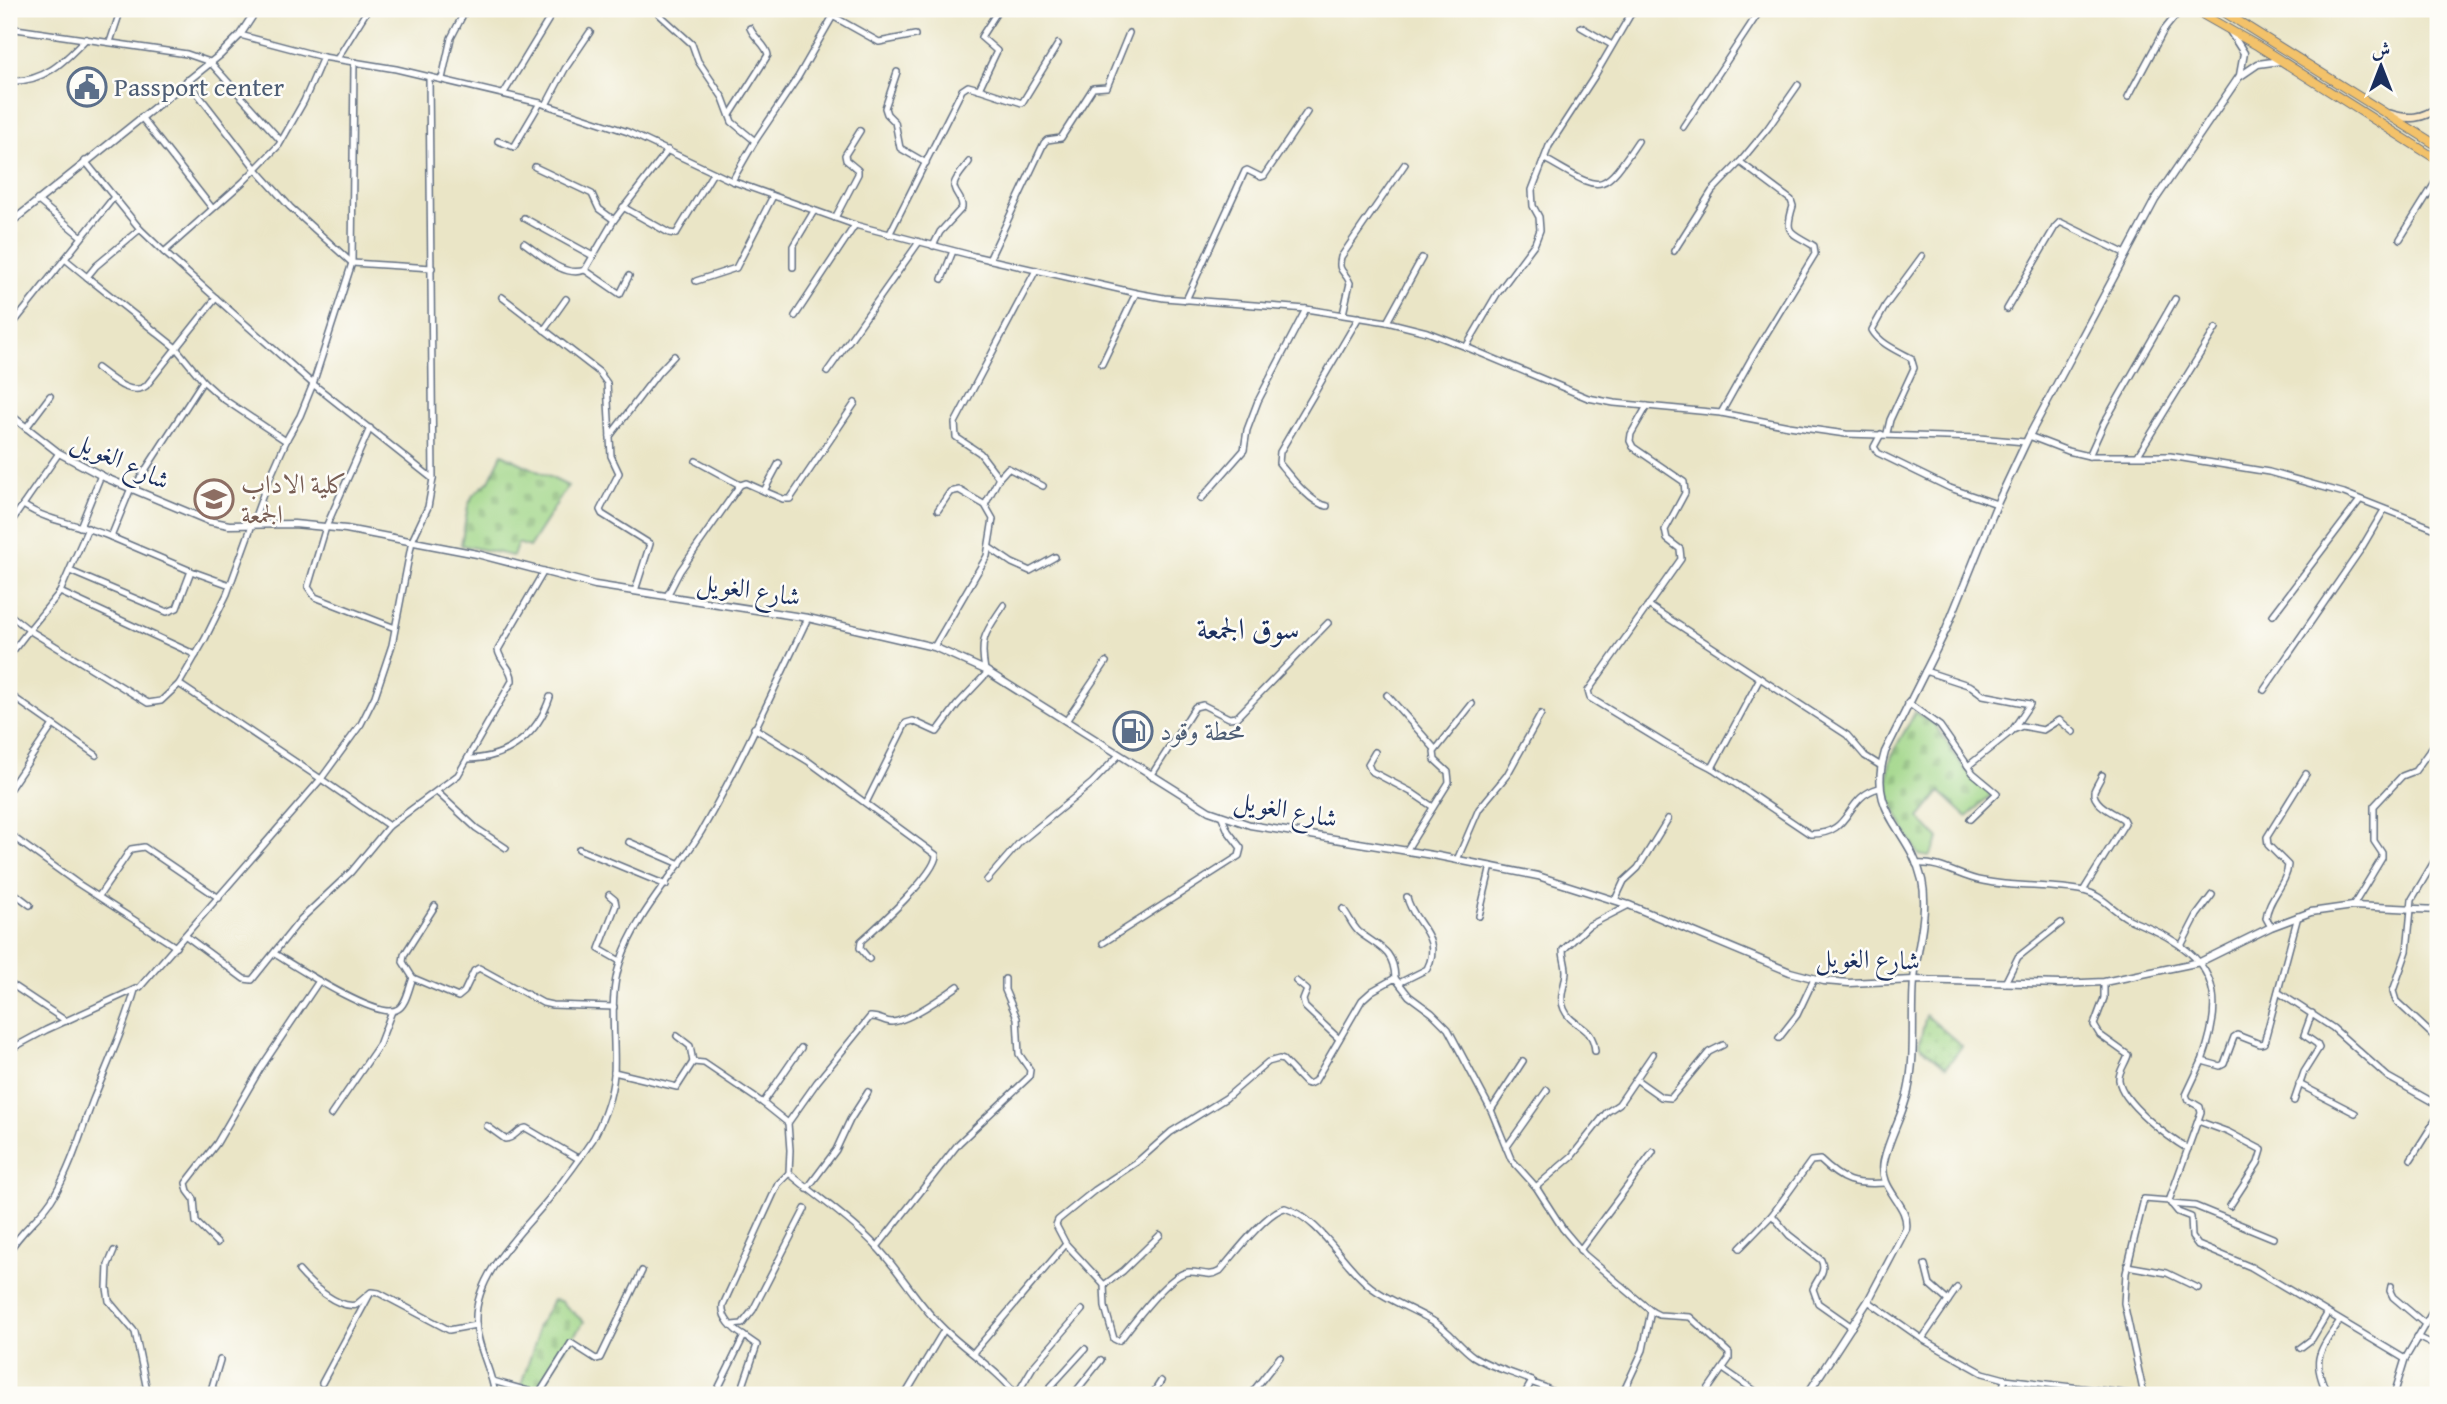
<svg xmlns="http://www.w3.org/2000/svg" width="2447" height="1404" viewBox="0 0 2447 1404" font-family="'Gentium Book Plus',Amiri,serif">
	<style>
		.cemetery { fill: url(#cemetery-stones); stroke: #5e8273; stroke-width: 2 }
		.park { fill: url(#park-dots); stroke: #5e8273; stroke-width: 2 }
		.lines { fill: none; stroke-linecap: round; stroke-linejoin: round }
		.minor-casing { stroke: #636f82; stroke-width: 8 }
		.tertiary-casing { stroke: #636f82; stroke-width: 9 }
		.secondary-casing { stroke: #636f82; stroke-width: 10 }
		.trunk-casing { stroke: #636f82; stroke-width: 10 }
		.minor { stroke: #fff; stroke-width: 5 }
		.tertiary { stroke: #fff; stroke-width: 6 }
		.secondary { stroke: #fae7c3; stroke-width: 7 }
		.trunk { stroke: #f3c26a; stroke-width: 8 }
		.labels { text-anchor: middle; stroke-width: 5; stroke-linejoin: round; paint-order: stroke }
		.service-label { font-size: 26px; fill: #4e5e75; stroke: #fdfcf7; text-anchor: start }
		.street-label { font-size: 26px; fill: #1b2f5e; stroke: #fdfcf7 }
		.education-label { font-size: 26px; fill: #785e54; stroke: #fdfcf7; text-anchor: start }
		.quarter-label { font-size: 30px; fill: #1b2f5e; stroke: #fdfcf7 }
	</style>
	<defs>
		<pattern id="cemetery-stones" width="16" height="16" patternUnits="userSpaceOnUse" patternTransform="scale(1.75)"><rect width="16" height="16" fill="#a0d688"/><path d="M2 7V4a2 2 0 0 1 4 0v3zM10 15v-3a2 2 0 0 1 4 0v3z" fill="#89b878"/></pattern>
		<pattern id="park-dots" width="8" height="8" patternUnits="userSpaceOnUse" patternTransform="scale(1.75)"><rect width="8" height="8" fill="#a0d688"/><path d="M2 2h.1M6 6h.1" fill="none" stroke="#89b878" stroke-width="1.8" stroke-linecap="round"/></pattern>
	</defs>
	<rect width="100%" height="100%" fill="#fdfcf7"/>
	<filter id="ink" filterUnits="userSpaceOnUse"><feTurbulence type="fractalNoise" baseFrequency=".0143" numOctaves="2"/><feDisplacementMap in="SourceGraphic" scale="14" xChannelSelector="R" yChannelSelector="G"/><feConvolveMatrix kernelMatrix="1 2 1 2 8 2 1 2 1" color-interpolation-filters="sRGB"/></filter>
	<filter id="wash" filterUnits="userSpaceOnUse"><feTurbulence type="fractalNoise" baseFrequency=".00686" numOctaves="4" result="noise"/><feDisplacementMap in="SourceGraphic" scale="28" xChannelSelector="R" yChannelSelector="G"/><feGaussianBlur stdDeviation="1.57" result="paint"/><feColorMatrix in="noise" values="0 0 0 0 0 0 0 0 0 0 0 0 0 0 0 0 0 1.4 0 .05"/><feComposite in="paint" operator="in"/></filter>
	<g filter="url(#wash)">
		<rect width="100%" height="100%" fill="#eae5c6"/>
		<!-- cemetery -->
		<g class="cemetery">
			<polygon points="502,454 568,486 529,547 518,543 513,556 461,545 468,506 473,495 489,481"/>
			<path d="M1915 712 1935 725 1964 768 1989 790 1991 795 1967 817 1940 792 1919 818 1939 839 1929 857 1919 855C1902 825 1879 793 1892 756 1898 741 1908 727 1915 712Z"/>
			<polygon points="553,1300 560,1301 584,1322 554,1363 539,1391 521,1385 536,1340 537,1328"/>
		</g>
		<!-- park -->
		<polygon class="park" points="1926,1015 1962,1046 1946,1067 1919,1045"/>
	</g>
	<g filter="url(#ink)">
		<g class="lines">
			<!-- minor casing -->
			<g class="minor-casing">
				<g id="minor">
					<polyline points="657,9 659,14 692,44 698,61 723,98 732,122 755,141 732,181"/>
					<polyline points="820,9 879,42 915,35"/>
					<polyline points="1581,27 1612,45"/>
					<polyline points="9,28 187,54 210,62 281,141"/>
					<polyline points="240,35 323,57 396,69 540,103 628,132 732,181 855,225 974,256 1136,293 1164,298 1306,309 1387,322 1427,332 1466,347 1588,398 1614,403 1721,413 1789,426 1846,434 1979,438 2025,442"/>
					<polyline points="110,42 121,9"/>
					<polyline points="337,59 368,9"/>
					<polyline points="897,72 885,108 887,114 895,122 900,148 926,163"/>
					<polyline points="442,79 451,38 466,9"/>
					<polyline points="187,80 256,169 290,207 352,263 432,268"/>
					<path d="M9 81C43 83 64 62 86 39"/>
					<polyline points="979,89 1022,103 1058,44"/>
					<polyline points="504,93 555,9"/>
					<polyline points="2128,97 2164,30 2181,9"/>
					<polyline points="546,105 565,69 590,32"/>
					<path d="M730 115 768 55C767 46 754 38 750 28"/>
					<polyline points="141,117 212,208"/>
					<polyline points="1683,127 1761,9"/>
					<polyline points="498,141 514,147 540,103"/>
					<polyline points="755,141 798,77 837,9"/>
					<path d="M1545 159C1602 191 1600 198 1638 141"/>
					<polyline points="85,161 140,229 164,252 313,384 433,479"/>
					<polyline points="535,167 592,194 599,209 614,220"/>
					<polyline points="37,200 82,237"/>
					<polyline points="623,207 669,233 676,234 713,173"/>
					<polyline points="9,214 14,218"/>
					<polyline points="524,218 593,256"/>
					<polyline points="835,218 858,174 858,170 846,160 845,155 860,131"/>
					<polyline points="889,235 962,90 968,86 979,89 997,51 981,37 999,9"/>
					<polyline points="2400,239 2438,178"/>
					<path d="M524 243C542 255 563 278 585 270"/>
					<path d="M933 246 940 232 962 208C963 198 956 196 954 187 953 180 965 168 969 162"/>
					<polyline points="1674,251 1712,191 1740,162"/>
					<polyline points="164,252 243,182 279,145 304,101 323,57"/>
					<polyline points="65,259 87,277 96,266 140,229"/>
					<polyline points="989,260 1044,143 1047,140 1061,138 1093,88 1107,87 1129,33"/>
					<polyline points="793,267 793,246 814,211"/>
					<polyline points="629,276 620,294 585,270 614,220 668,150"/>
					<polyline points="87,277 176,348 203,381 222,398 286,441"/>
					<polyline points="942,279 953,251"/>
					<polyline points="696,281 736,268 773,196"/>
					<polyline points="502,297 599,372 607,383 611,456 619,473 600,510 602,514 650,544 635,591"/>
					<polyline points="1186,300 1245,171 1247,170 1261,177 1264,176 1307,112"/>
					<polyline points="2007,309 2055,227 2060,222 2126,254"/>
					<path d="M1343 314 1350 283C1345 270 1337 273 1341 257L1405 164"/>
					<polyline points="795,316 855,225"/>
					<polyline points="1387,322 1422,258"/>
					<polyline points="9,329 114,197"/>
					<polyline points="544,330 566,299"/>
					<polyline points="1466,347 1497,294 1535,243 1540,230 1539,217 1533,206 1532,190 1549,146 1594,77 1632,12 1625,9"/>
					<polyline points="1102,364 1136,293"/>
					<path d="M97 368C111 378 130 397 146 386L216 298"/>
					<polyline points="827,372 919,242"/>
					<path d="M1647 406 1631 434 1630 441 1633 447 1684 482 1685 493 1665 530 1667 539 1680 549 1681 559 1588 691 1590 698 1669 746 1712 768 1810 834C1853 835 1844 797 1879 788"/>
					<path d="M1721 413 1754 354 1815 254 1814 246C1790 231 1784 235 1793 206L1791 200 1740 162 1768 128 1798 85"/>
					<polyline points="26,428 50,396"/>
					<polyline points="370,428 326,527 308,587 315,597 395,628"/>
					<path d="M1887 433 1890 420 1914 368 1911 358C1898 351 1879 343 1872 330L1886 305 1922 256"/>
					<polyline points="1881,434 1874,447 1878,453 1950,488 1997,504"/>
					<polyline points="610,436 658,373 674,356"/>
					<polyline points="2029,436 2068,451 2089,456 2170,456 2269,472 2344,493 2438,530"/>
					<polyline points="2138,455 2216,328"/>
					<polyline points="2089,456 2104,423 2175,299"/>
					<polyline points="696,461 740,485"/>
					<polyline points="999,478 980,453 956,437 955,423 1036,270"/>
					<polyline points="133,489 203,381"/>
					<polyline points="764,491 783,499 790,499 855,403"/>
					<polyline points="1201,499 1244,450 1247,430 1258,401 1306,309"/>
					<path d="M23 505C50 523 82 524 111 537"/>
					<polyline points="985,505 999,478 1008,468 1043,486"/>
					<path d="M1327 506C1311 504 1289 475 1279 463L1280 452 1359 317"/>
					<polyline points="9,525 59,453"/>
					<polyline points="80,527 101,475"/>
					<polyline points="88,528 60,592 29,630 148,703 161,701 179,684 205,639 227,594 265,489 288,437 300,416 313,384 352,263 354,62"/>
					<polyline points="990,548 1012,563 1030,571 1055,557"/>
					<polyline points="70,571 167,612 177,608 191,571 111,537 131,488"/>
					<polyline points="191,571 230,585"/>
					<polyline points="60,592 196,655"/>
					<polyline points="667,596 680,571 740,485 746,483 764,491 779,463"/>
					<polyline points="1648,605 1847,735 1865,756 1881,766"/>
					<polyline points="9,614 29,630 9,656"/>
					<polyline points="2273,615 2360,500"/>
					<polyline points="934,647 987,556 993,519 985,505 959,490 950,492 938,510"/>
					<path d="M985 670C979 637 986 632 1004 605"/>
					<polyline points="1925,671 1971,686 1983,695 2030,704 2011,732"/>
					<polyline points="2264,690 2361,549 2384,510"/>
					<polyline points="9,694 96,755"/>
					<polyline points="1387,695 1435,749"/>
					<polyline points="1908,703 1940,726 1973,773 1997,793 1970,819"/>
					<polyline points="1066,721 1106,662"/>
					<path d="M754 728 808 761 936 855C936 874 877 927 861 941L860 948 869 959"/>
					<polyline points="1375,752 1368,764 1371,771 1411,792 1433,807"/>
					<path d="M469 759C509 758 538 734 550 697"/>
					<polyline points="1968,766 2013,730 2022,726 2043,730 2059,720 2073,732"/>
					<polyline points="1712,768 1760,678"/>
					<polyline points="1151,776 1195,707 1203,705 1229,718 1237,717 1328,623"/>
					<polyline points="9,790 53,725"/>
					<polyline points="437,792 476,828 506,848"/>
					<polyline points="866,803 906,723 913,721 937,732 957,705 988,672"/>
					<polyline points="389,826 321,779 361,724 375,696 392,645 412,541 428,507 433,479 429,77"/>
					<polyline points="9,834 77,883 176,947"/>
					<polyline points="629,842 680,864"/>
					<polyline points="579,849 666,885"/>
					<polyline points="1406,851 1449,782 1448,772 1435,760 1434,752 1472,704"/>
					<polyline points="2438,855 2412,899 2407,951 2393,991 2396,1001 2438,1040"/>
					<polyline points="1457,860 1479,809 1507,775 1541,714"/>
					<path d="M1916 864C1943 862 1958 877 1983 881 2016 888 2050 884 2084 891 2102 895 2113 911 2129 919 2143 926 2159 931 2172 940 2223 970 2220 1011 2202 1061L2220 1066 2224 1064 2234 1037 2237 1035 2260 1044 2264 1043 2298 916"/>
					<polyline points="987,880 1020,842 1092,783 1119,755"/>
					<polyline points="9,889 30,905"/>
					<path d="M2083 891 2125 823 2123 819C2114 813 2092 804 2094 791 2096 786 2100 780 2102 775"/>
					<polyline points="609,895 615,900 616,905 599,949 620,961"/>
					<polyline points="99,896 131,849 144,847 219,898"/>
					<polyline points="1615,900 1624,881 1638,868 1668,819"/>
					<polyline points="435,906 404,955 403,962 413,978 458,997 464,992 474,971 479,968 543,1003 552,1005 614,1007"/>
					<polyline points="2353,906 2382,858 2382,853 2374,841 2374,806 2402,776 2415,771 2438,739"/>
					<path d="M1343 909C1349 916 1352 926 1359 932 1378 947 1394 949 1395 978"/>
					<polyline points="1479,916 1491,866"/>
					<path d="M2271 927 2266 918C2268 898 2287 884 2288 865L2268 845 2267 837 2306 774"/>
					<path d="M186 936 244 979 252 980 301 919 351 872 389 826 458 775 512 681C513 669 500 662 498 650L544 571"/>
					<polyline points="1103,943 1239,856 1241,848 1228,831 1222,817"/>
					<polyline points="2181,946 2197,915 2212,895"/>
					<path d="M275 954C295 966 375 1019 396 1010 406 1007 409 987 413 978"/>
					<polyline points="1296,981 1307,990 1303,1000 1305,1007 1339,1039"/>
					<path d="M2104 982V998L2094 1025 2100 1035 2128 1055C2126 1063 2118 1072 2119 1080 2122 1103 2169 1138 2188 1149"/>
					<polyline points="9,983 66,1021"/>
					<path d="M1399 983 1427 969C1444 936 1412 923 1407 897"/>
					<polyline points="2005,983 2018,957 2061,923"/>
					<polyline points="2278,992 2333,1028 2388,1077 2438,1105"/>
					<polyline points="677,1036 690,1046 693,1062"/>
					<polyline points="1779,1038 1797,1015 1814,979"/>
					<polyline points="9,1050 46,1030 140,987 321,779 179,684"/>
					<path d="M1595 1051C1593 1024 1572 1028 1564 1009 1558 995 1566 985 1566 971 1566 964 1563 958 1563 950L1588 926 1629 905"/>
					<path d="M614 1072 677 1087 693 1062 704 1063 763 1103 788 1123 790 1150 789 1173 778 1184 723 1305C721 1318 734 1330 744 1336L715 1395"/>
					<polyline points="1637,1080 1661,1097 1671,1098 1709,1052 1723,1045"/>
					<polyline points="2299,1084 2355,1113"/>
					<polyline points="2294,1101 2304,1072 2319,1048 2317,1044 2304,1035 2312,1013"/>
					<polyline points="763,1103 801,1048"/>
					<polyline points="1491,1110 1523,1061"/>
					<polyline points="331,1115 379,1045 392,1011"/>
					<polyline points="2198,1121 2228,1132 2262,1150 2258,1163 2230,1206"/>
					<path d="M788 1123 817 1082 870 1017C879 1016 884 1022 892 1022 908 1021 944 996 958 986"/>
					<path d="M487 1126 505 1139C515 1139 517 1129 526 1128L579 1159"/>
					<polyline points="1506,1148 1547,1090"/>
					<polyline points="2411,1159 2438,1116"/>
					<path d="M789 1173C817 1197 850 1218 876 1246 901 1272 918 1305 945 1330 968 1352 997 1370 1017 1395"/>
					<polyline points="1536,1187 1572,1156 1607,1112 1619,1104 1653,1054"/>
					<polyline points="807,1189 836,1150 850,1120 868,1092"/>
					<polyline points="2169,1201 2178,1212 2191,1217 2192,1237 2198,1245 2251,1267 2405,1359 2394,1395"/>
					<polyline points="2171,1204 2195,1206 2273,1238"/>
					<path d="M1772 1215 1789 1235 1821 1260C1827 1272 1817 1278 1813 1289L1818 1303 1852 1327"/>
					<polyline points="217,1243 196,1222 194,1199 188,1191 186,1183 217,1143 260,1069 319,981"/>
					<polyline points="877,1247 959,1143 1029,1077 1030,1070 1019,1054 1017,1018 1005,990 1005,979"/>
					<path d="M1740 1248 1772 1215 1811 1161 1820 1160C1843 1182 1853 1185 1885 1183"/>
					<polyline points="1580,1250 1653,1152"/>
					<polyline points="114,1251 108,1265 107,1288 109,1301 135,1332 148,1395"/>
					<path d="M9 1252C20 1230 43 1217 55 1194 72 1165 81 1132 93 1100 108 1063 124 1029 135 990"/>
					<polyline points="1925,1265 1930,1285 1948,1301"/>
					<polyline points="2127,1266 2167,1273 2198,1288"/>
					<path d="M299 1271C310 1284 338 1309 356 1305L371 1292 379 1293 449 1330 476 1325"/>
					<polyline points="1104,1285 1123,1271 1160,1235"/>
					<polyline points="2391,1286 2390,1291 2393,1297 2425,1324"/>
					<polyline points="1868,1301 1922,1339 1983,1373 2005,1379 2140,1395"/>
					<polyline points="732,1325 742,1324 753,1310 805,1209"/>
					<polyline points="2417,1337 2438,1347"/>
					<polyline points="1922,1339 1957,1288"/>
					<polyline points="2300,1348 2312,1339 2327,1314"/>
					<polyline points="973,1353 1066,1244"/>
					<polyline points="2405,1359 2438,1302"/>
					<polyline points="1723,1369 1761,1395"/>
					<polyline points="493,1381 539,1394 571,1343 596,1359 600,1358 642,1271"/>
					<polyline points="322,1383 370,1294"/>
					<polyline points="1017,1394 1033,1367 1082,1310"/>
					<polyline points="218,1395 212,1387 220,1360"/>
					<path d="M495 1395C492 1370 477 1348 476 1322 474 1275 520 1234 548 1200 564 1180 579 1160 593 1139 604 1118 612 1098 614 1074 616 1037 608 998 620 963 634 917 676 873 701 832 741 763 774 689 808 618"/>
					<polyline points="740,1395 757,1345 744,1336"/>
					<polyline points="905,1395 944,1330"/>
					<polyline points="1043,1395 1085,1349"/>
					<polyline points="1073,1395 1101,1360"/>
					<polyline points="1152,1395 1161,1381"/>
					<polyline points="1250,1395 1280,1357"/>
					<polyline points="1524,1395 1532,1381"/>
					<path d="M1559 1395 1544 1387 1533 1383 1532 1381C1512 1372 1492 1368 1473 1356 1458 1345 1449 1330 1433 1321 1413 1309 1389 1301 1371 1287 1342 1265 1322 1220 1285 1208 1267 1211 1233 1256 1220 1271 1209 1278 1200 1271 1188 1272 1169 1274 1133 1323 1121 1339L1118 1341 1114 1339 1105 1307 1104 1285 1066 1244 1056 1225 1058 1220 1095 1190 1137 1162 1171 1132 1226 1098 1268 1062 1279 1059 1283 1060 1305 1083 1309 1084 1315 1081 1362 1000 1372 991 1395 978 1409 996 1432 1013 1448 1029 1491 1110 1511 1159 1536 1187 1563 1229 1585 1255 1651 1311 1659 1315 1690 1317 1729 1353V1359L1704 1395"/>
					<polyline points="1622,1395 1643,1350 1651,1311"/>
					<polyline points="2001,1395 2005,1379"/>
					<polyline points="2144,1395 2124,1303 2126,1273 2144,1199 2169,1201 2201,1112 2200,1107 2188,1100 2186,1095 2202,1061"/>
					<path d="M2328 1395C2311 1360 2318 1353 2339 1322"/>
				</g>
			</g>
			<!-- tertiary casing -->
			<g class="tertiary-casing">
				<g id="tertiary">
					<polyline points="2230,31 2244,53 2240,75"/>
					<polyline points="9,224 220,55 240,35 257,9"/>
					<polyline points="9,414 59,453 106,478 209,521 229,525 294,524 346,529 477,554 595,585 808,618 934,647 985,670 1209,811 1250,825 1438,856 1538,876 1629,905 1790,972 1824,981 1849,983 1914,980 2061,984 2104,982 2200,962 2271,927 2311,912 2353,906 2438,910"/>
					<path d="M1807 1395 1868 1301 1906 1229C1910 1203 1878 1191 1884 1161 1889 1137 1903 1115 1908 1091 1916 1055 1911 1016 1914 980 1917 947 1929 912 1922 880 1910 828 1866 814 1885 752L1946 630 1997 504 2029 436 2155 200 2239 77 2258 64 2280 61"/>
				</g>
			</g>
			<!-- secondary casing -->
			<g class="secondary-casing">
				<g id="secondary">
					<polyline points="2438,109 2438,129"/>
					<path d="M2390 114C2408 120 2423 119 2438 107"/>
				</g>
			</g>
			<!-- trunk casing -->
			<g class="trunk-casing">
				<g id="trunk">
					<polyline points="2193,9 2258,46 2438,160"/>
					<polyline points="2219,9 2438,146"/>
				</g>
			</g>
			<!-- minor -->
			<use href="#minor" class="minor"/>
			<!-- tertiary -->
			<use href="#tertiary" class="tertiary"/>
			<!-- secondary -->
			<use href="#secondary" class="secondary"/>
			<!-- trunk -->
			<use href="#trunk" class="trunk"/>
		</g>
	</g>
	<!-- icons -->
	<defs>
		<g id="civic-ring" transform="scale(2.0125)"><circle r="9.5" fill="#fdfcf7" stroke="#5c6f8a" stroke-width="1.5"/><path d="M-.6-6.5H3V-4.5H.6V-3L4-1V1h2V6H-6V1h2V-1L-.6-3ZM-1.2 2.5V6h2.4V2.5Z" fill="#5c6f8a"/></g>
		<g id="school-ring" transform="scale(2.0125)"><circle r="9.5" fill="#fdfcf7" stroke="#8d6e63" stroke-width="1.5"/><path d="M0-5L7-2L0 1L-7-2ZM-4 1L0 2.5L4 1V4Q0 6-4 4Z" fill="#8d6e63"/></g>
		<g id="fuel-ring" transform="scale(2.0125)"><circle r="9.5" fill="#fdfcf7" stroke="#5c6f8a" stroke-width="1.5"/><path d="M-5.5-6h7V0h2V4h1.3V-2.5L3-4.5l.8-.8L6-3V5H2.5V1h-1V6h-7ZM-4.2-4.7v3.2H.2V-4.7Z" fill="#5c6f8a"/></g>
	</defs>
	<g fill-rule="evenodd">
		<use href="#civic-ring" x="87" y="87"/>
		<use href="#school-ring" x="214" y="499"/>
		<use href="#fuel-ring" x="1133" y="731"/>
	</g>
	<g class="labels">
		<!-- service labels -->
		<g class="service-label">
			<text x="114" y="96">Passport center</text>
			<text x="1160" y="740">محطة وقود</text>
		</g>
		<!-- street labels -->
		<g class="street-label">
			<text transform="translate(121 460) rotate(25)" y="9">شارع الغويل</text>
			<text transform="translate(749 589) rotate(9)" y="9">شارع الغويل</text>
			<text transform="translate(1286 809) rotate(11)" y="9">شارع الغويل</text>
			<text transform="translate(1868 959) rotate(2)" y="9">شارع الغويل</text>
		</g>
		<!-- education labels -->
		<g class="education-label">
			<text x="241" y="493">كلية اﻻداب<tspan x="241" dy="30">الجمعة</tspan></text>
		</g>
		<!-- quarter labels -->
		<g class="quarter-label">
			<text x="1248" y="639">سوق الجمعة</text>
		</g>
	</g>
	<!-- margin -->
	<rect width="2447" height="1404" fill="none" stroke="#fdfcf7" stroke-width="35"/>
	<!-- north arrow -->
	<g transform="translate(2381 66)" stroke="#fdfcf7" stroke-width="5" paint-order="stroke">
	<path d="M0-5L12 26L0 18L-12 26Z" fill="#1b2f5e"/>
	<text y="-10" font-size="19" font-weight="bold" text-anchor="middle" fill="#1b2f5e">ش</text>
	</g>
</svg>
